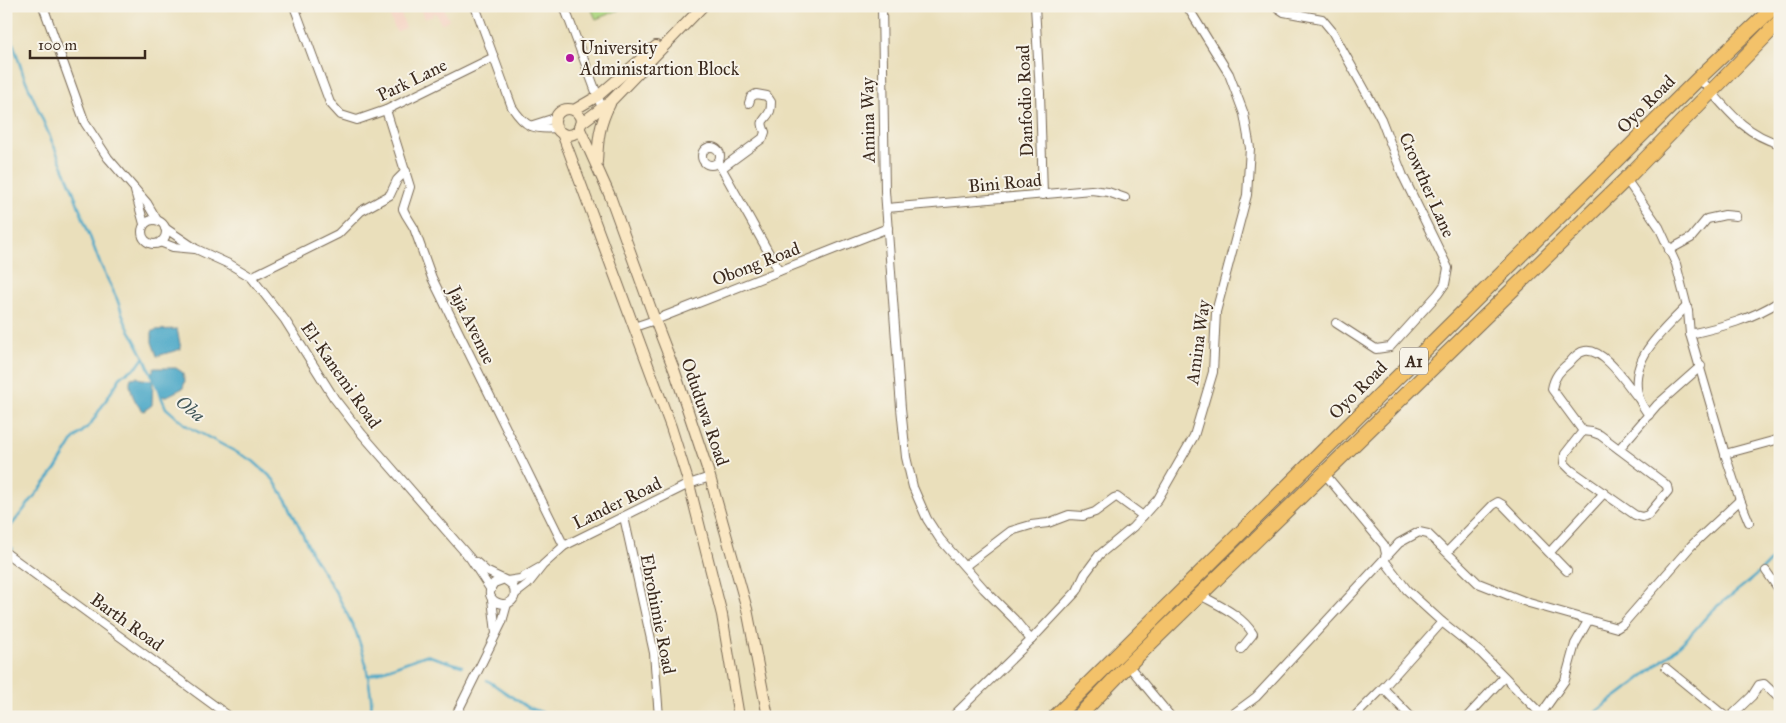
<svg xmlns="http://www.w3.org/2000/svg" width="1786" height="723" viewBox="0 0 1786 723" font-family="'IM FELL Great Primer',serif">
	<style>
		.built { fill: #f5d3c2 }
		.green { fill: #afd782; stroke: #758050 }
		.water { fill: #48a7c7; stroke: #426872 }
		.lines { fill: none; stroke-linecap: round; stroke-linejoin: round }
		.stream { stroke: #48a7c7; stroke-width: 2.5 }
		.street-casing { stroke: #786955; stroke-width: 10 }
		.secondary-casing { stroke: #786955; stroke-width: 12 }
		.highway-casing { stroke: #786955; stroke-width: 16 }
		.street { stroke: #fff; stroke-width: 8 }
		.secondary { stroke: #fae7c3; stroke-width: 10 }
		.highway { stroke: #f3c26a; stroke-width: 14 }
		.poi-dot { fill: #b5179e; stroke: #f7f3e8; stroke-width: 2 }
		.labels { text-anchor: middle; stroke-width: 4; stroke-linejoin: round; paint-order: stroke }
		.shield { fill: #f7f3e8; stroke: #73665b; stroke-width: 1 }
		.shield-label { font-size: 16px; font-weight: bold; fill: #3b2a1e }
		.poi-label { font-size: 18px; fill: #3b2a1e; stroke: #f7f3e8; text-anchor: start }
		.street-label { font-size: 18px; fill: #3b2a1e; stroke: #f7f3e8 }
		.water-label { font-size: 19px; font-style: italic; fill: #405659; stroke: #f7f3e8 }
	</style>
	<rect width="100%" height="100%" fill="#f7f3e8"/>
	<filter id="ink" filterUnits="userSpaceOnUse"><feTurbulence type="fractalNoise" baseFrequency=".02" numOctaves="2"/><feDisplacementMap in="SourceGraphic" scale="10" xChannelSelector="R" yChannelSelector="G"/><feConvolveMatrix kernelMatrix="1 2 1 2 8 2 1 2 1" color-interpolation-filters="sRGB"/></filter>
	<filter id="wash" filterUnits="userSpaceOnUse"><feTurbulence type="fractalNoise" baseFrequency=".0096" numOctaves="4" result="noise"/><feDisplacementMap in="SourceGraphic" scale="20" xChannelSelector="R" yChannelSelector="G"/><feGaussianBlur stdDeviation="1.12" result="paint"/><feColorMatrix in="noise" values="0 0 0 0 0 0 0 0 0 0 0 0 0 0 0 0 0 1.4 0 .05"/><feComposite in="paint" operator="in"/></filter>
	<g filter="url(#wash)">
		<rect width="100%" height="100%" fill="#eadfbb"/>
		<!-- built -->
		<g class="built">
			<polygon points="386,6 398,6 406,28 396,32"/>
			<polygon points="419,6 443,6 449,20 441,24 436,13 433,14 433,16 424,19"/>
		</g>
		<!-- green -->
		<polygon class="green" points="590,6 618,6 619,10 596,19"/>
		<!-- water -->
		<g class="water">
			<polygon points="177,329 181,349 157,356 152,342 152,332 155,330"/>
			<polygon points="154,368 176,368 182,372 185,381 183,388 165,397 160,395 152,373"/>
			<path d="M137 377 141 379 153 380 152 405 144 411C136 407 127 386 131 378Z"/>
		</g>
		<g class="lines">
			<!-- stream -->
			<g class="stream">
				<polyline points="6,31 13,43 23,74 72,188 99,261 117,299 126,324 144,357 166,408 187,426 253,461 273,479 288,503 312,554 338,596 356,632 364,656 368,676 371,696 372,717"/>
				<polyline points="13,549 8,545 7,539 11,526 55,470 74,439 90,425 122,375 137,367 144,357"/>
				<polyline points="368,676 426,655 462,666"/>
				<polyline points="487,680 527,707 555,717"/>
				<path d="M1595 717 1597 711C1627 689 1657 667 1684 641 1695 631 1704 618 1715 608 1737 590 1764 573 1780 548"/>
			</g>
		</g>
	</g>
	<g filter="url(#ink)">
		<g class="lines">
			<!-- street casing -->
			<g class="street-casing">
				<g id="street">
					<polyline points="43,6 85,123 108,158 147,203 157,220"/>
					<polyline points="294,6 330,103 341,115 357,120 386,110 494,57"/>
					<path d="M475 6 512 107C525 127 533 130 557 128"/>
					<polyline points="564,6 602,108"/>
					<polyline points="882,6 885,191 901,408 906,457 913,487 927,519 940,539 984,589 1015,620 1031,640"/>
					<polyline points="1035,6 1040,93 1043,195"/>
					<polyline points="1275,6 1284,12 1322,19 1332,31 1381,119 1403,176 1448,268 1445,284 1438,294 1390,347 1376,349 1336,323"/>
					<path d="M1699 78C1725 106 1741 133 1780 144"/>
					<polyline points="386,110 410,187 403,209 406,215 414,228 432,278 564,546"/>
					<polyline points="530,126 555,118"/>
					<circle cx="711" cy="156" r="9"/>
					<polyline points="718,162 779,271"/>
					<path d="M722 168 763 138 765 132C759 118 765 122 770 111 771 108 771 105 771 102L767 96 756 94 751 97 749 103"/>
					<polyline points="1626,179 1659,227 1676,264 1688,311 1690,334 1725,454 1740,500 1749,522"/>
					<polyline points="135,191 144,224"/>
					<polyline points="887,208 1091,190 1108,192 1125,198"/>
					<circle cx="154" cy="232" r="12"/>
					<polyline points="165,228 196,249 231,265 251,277 285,320 334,398 362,434 470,558 491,590"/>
					<polyline points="160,242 173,247 195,249"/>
					<polyline points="1669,250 1691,238 1707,219 1725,215 1736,216"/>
					<polyline points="251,277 338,234 361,211 390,195 397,180 406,171"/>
					<polyline points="634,327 655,320 888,228"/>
					<path d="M1690 334C1722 327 1752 319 1780 301"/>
					<path d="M1649 415C1645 410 1641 404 1639 398 1627 359 1663 331 1687 306"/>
					<polygon points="1583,431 1592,432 1600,435 1664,483 1667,486 1668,491 1648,515 1642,517 1635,515 1571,470 1564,463 1565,454"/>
					<path d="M1583 431 1552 389C1554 377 1560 370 1569 363 1573 358 1578 352 1585 351 1605 348 1628 386 1639 399"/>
					<polyline points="1619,449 1657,405 1701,366"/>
					<polyline points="1725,454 1780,439"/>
					<polyline points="1324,473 1384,545 1386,554 1384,560 1407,590 1442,622 1481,653 1539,712 1546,717"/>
					<polyline points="624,517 654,653 659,717"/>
					<polyline points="1447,552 1493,505 1498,502 1503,505 1567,571"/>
					<polyline points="1550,552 1604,493"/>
					<polyline points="6,553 230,717"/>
					<path d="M476 562 486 571 507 581 513 586C524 614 476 606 494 583L502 580"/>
					<polyline points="965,566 1011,531 1031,525 1048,523 1069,515 1083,516 1095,512 1114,498 1117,497 1143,516"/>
					<polyline points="1766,571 1780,591"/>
					<polyline points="507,581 520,579 539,568"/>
					<polyline points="515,594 528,584 543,565 564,546 689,484 710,477"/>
					<path d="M1200 595C1218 605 1242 615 1253 634L1241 649"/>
					<polyline points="492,599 496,633"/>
					<polyline points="1128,665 1171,717"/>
					<polyline points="1666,668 1726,717"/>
					<polyline points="1383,688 1411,717"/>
					<polyline points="1541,714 1565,680 1575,644 1588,621"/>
					<polyline points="455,717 502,622 507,604"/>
					<polyline points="952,717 1031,640 1077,591 1085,574 1099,555 1133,527 1158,499 1194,436 1213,372 1216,312 1247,195 1250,148 1244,114 1229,74 1187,6"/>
					<polyline points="1229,717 1256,697 1399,543 1419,532 1428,534 1478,583 1529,603 1617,628 1623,624 1691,546 1740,500"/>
					<polyline points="1354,717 1383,688 1442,622"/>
					<polyline points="1467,717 1504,677"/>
					<polyline points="1730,717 1752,696 1759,685 1764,684 1780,699"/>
				</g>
			</g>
			<!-- secondary casing -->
			<g class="secondary-casing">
				<g id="secondary">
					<circle cx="568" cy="122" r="13"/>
					<polyline points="574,110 598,96 656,46"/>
					<polyline points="580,124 611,101 703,6"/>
					<polyline points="579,127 610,196 655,320 675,372 710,477 747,609 768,717"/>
					<polyline points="562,133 671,427 689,484 722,615 739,717"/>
					<path d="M597 162C598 140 599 125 610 104"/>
				</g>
			</g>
			<!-- highway casing -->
			<g class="highway-casing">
				<g id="highway">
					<polyline points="1055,717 1699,78 1775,6"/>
					<polyline points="1078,717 1128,665 1626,179 1780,21"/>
				</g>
			</g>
			<!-- street -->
			<use href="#street" class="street"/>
			<!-- secondary -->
			<use href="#secondary" class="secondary"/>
			<!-- highway -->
			<use href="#highway" class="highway"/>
		</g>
	</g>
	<!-- markers -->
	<circle class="poi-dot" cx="570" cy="58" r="5"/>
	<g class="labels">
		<!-- shield labels -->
		<rect class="shield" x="1400" y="347.5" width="28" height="27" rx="4"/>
		<g class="shield-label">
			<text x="1414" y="367">A1</text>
		</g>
		<!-- poi labels -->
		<g class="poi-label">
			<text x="580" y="54">University<tspan x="580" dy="21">Administartion Block</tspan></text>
		</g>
		<!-- street labels -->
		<g class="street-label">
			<text transform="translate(412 80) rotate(-26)" y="6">Park Lane</text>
			<text transform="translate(1025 101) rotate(-92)" y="6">Danfodio Road</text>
			<text transform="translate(1646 104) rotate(-45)" y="6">Oyo Road</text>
			<text transform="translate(868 120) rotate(-91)" y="6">Amina Way</text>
			<text transform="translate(1005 183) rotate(-5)" y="6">Bini Road</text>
			<text transform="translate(1427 185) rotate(66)" y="6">Crowther Lane</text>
			<text transform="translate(756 264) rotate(-21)" y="6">Obong Road</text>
			<text transform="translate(472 325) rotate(64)" y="6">Jaja Avenue</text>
			<text transform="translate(1198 342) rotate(-82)" y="6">Amina Way</text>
			<text transform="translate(341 375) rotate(55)" y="6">El-Kanemi Road</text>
			<text transform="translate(1358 390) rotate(-45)" y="6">Oyo Road</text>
			<text transform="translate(705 412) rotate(71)" y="6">Oduduwa Road</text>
			<text transform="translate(617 503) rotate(-26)" y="6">Lander Road</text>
			<text transform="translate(658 614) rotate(79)" y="6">Ebrohimie Road</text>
			<text transform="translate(127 622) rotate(36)" y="6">Barth Road</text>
		</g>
		<!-- water labels -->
		<g class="water-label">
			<text transform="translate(191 408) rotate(39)" y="7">Oba</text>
		</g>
	</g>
	<!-- margin -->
	<rect width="1786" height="723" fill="none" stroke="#f7f3e8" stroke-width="25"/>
	<!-- scale -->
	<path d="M30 50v8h115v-8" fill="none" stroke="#3b2a1e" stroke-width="2.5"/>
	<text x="38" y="50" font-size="15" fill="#3b2a1e" stroke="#f7f3e8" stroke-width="4" paint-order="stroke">100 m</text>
</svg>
